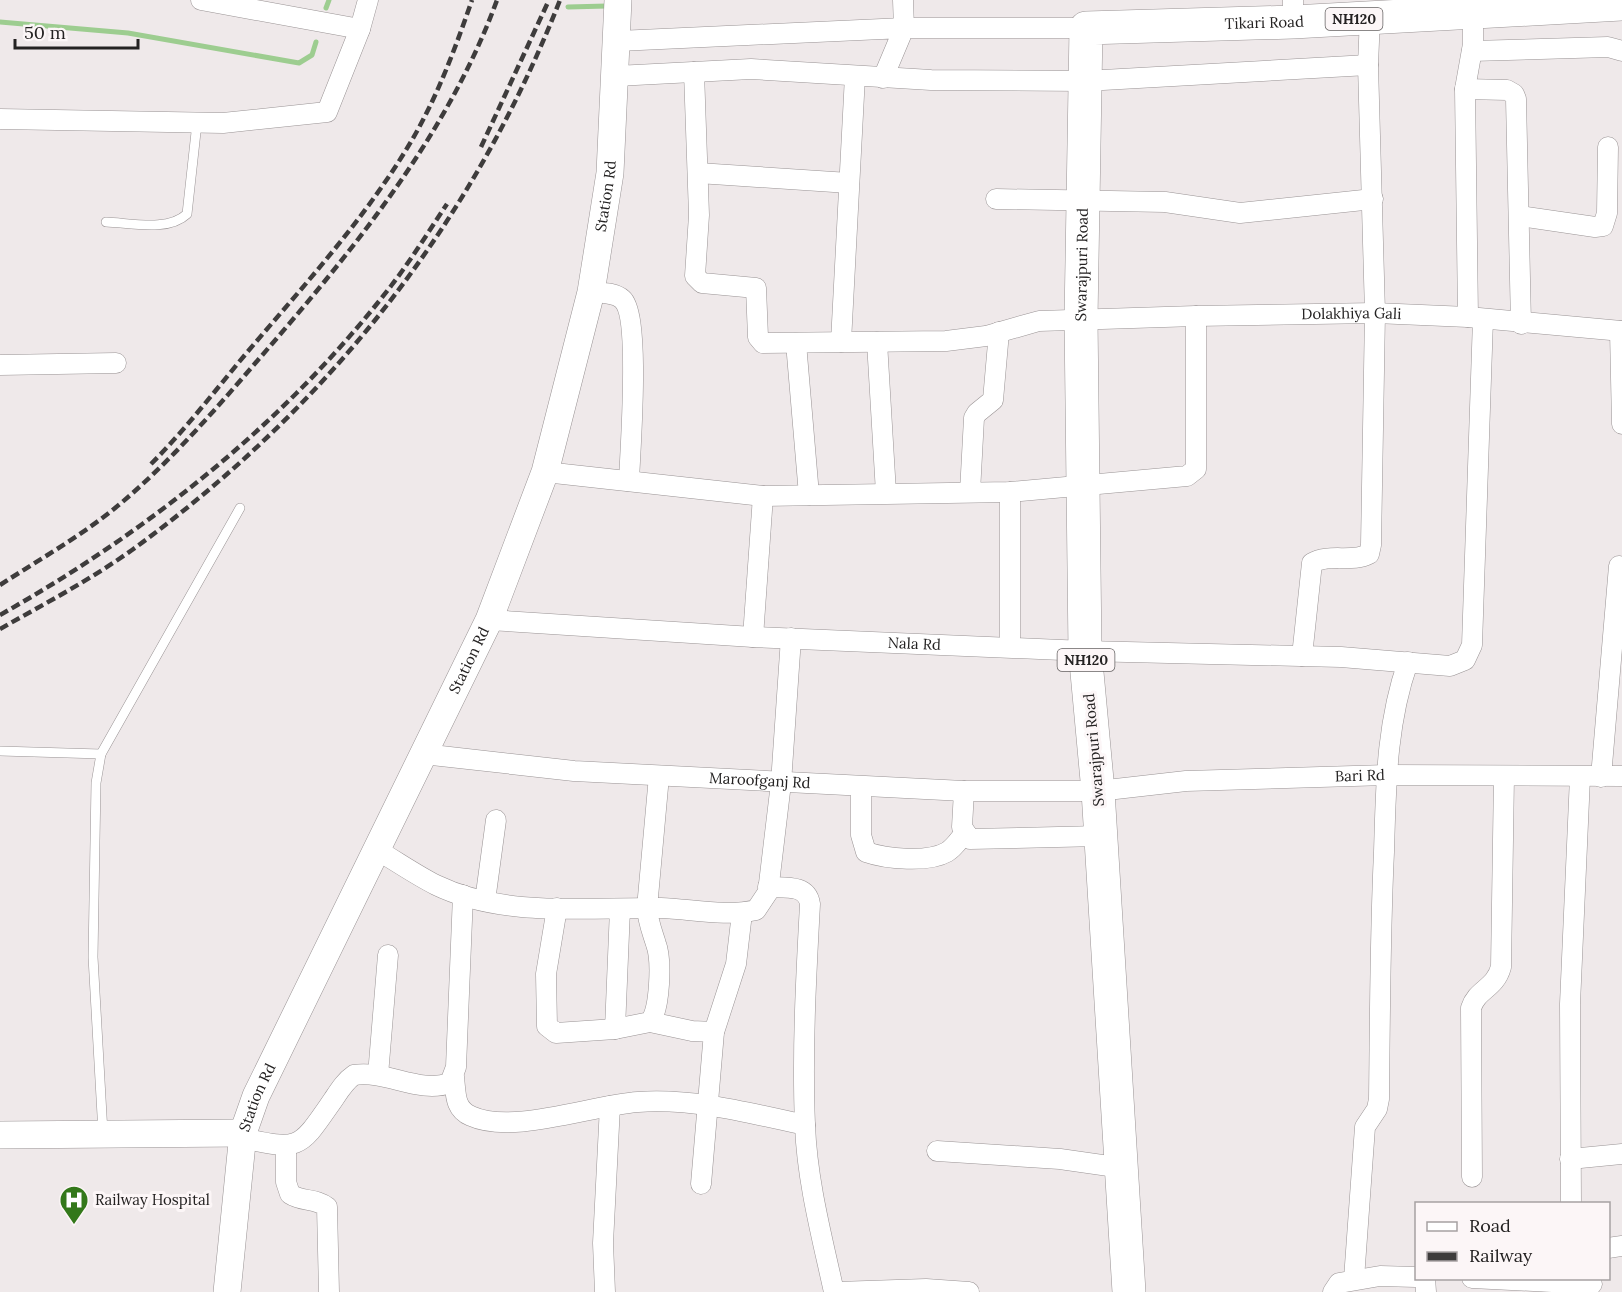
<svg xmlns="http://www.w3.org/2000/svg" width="1622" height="1292" viewBox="0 0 1622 1292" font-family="Lora,serif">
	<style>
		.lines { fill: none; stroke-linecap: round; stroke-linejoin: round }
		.stream { stroke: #9dcd90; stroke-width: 5 }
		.lane-casing { stroke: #999394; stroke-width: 10 }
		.street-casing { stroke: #999394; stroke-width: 21 }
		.secondary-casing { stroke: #999394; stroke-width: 28 }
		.highway-casing { stroke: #999394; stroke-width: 34 }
		.lane { stroke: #fff; stroke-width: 9 }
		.street { stroke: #fff; stroke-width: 20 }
		.secondary { stroke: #fff; stroke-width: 27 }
		.highway { stroke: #fff; stroke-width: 33 }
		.rail { stroke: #3e3c3c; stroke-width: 4.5; stroke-dasharray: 9 4.5; stroke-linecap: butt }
		.labels { text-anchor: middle; stroke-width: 6; stroke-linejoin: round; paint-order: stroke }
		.shield { fill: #fcf6f7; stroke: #656262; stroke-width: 1.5 }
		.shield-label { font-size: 14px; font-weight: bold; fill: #242222 }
		.street-label { font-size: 15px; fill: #242222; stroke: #fcf6f7 }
		.poi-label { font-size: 15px; fill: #242222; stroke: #fcf6f7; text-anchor: start }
	</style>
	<rect width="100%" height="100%" fill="#efe9ea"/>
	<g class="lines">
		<!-- stream -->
		<g class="stream">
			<polyline points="568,7 607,6"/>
			<polyline points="326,8 329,0"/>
			<polyline points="0,22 128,33 299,63 312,55 316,42"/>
		</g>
		<!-- lane casing -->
		<g class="lane-casing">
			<g id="lane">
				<path d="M106 222C131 223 168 232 187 214L197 123"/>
				<polyline points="0,751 101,754"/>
				<polyline points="103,1133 93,957 96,783 101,754 240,508"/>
			</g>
		</g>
		<!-- street casing -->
		<g class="street-casing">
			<g id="street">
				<polyline points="201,0 360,29"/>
				<polyline points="903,0 904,28 1086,28"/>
				<polyline points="1293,22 1293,0"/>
				<polyline points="618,41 904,28 883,78"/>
				<polyline points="1472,51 1608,47 1622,51"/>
				<path id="s1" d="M694 72 699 215 695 276 702 283 756 288 758 337 763 343 946 341 986 336 1039 321 1196 316 1375 313 1468 317 1622 331"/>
				<polyline points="616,76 751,69 931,80 1085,81 1368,65"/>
				<polyline points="1465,89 1507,90 1514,94 1516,99 1521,324"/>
				<polyline points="0,119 223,123 327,112 360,29 368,0"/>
				<polyline points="698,173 849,183"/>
				<polyline points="996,199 1165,202 1240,213 1373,199"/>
				<polyline points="1520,216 1595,227 1603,226 1607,213 1608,147"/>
				<path d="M591 292C601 293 614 292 622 299 641 315 630 452 629 481"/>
				<polyline points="1468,317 1465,89 1473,44 1473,11"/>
				<polyline points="1620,331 1622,424"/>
				<polyline points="841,342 855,76"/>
				<polyline points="877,342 886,493"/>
				<polyline points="796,343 809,495"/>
				<polyline points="0,365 116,363"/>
				<polyline points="545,472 763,496 1010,492 1187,476 1196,469 1196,316"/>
				<polyline points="970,492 974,418 977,413 993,400 999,332"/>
				<path id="s2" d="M489 620 753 637 1085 651 1341 657 1450 666 1465 660 1472 645 1483 319"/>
				<polyline points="753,637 763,496"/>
				<polyline points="1010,647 1010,492"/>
				<path d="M1302 656 1312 563C1329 553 1352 563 1369 554L1371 545 1375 313 1368 65 1370 17"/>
				<path id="s3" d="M423 754 574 771 964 791H1098L1186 781 1387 775 1622 776"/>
				<polyline points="1601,777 1619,566"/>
				<path d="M861 788V835L866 852C886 859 928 863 947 852 954 848 959 840 964 834"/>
				<polyline points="964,791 962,827 970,839 1100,836"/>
				<path d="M377 850C396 861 416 875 436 885 504 918 587 907 661 908 691 909 726 917 756 910L768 892 781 783 791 638"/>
				<path d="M768 887C785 888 807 884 810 904 806 977 802 1052 805 1125 807 1181 822 1237 834 1292"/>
				<polyline points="485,901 496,820"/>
				<path d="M557 908 546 974 547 1026 556 1033 615 1029 650 1022C660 1009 662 960 656 944 652 931 648 922 647 908L659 776"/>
				<polyline points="650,1022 692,1031 714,1032"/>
				<polyline points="615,1029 620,909"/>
				<polyline points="378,1075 388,955"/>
				<path d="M454 1077C456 1093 454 1109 471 1116 512 1135 592 1105 638 1102 694 1098 750 1113 805 1125"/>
				<path d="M242 1138C301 1151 299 1149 333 1100 339 1091 345 1081 354 1075 387 1070 419 1094 450 1083L456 1067 463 895"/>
				<path d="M286 1146V1182L290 1194C302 1202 316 1198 327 1207L329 1292"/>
				<polyline points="937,1151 1060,1159 1123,1168"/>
				<polyline points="1570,1159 1622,1154"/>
				<path d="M1472 1177 1471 1008C1477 989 1495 989 1501 967L1504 776"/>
				<polyline points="701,1184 714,1032 736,964 742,913"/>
				<polyline points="1571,1204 1570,1004 1580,777"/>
				<polyline points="1608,1248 1622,1246"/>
				<polyline points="1425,1278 1426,1292"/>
				<polyline points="1472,1278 1592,1284"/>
				<path d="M1354 1279 1365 1127 1377 1109 1379 1099C1380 1017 1380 934 1384 852 1386 787 1386 724 1408 662"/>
				<polyline points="605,1292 603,1243 610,1106"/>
				<polyline points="837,1292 926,1289 969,1292"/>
				<polyline points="1333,1292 1339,1283 1380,1276 1416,1277"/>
			</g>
		</g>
		<!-- secondary casing -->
		<g class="secondary-casing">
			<g id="secondary">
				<polyline points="0,1135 243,1133"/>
				<path id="s4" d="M227 1292 243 1133 256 1096 489 620 545 472 591 292 610 173 618 0"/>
			</g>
		</g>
		<!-- highway casing -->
		<g class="highway-casing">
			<g id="highway">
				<path id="s5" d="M1129 1292 1098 791 1085 651 1081 319 1086 28 1293 22 1622 4"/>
			</g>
		</g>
		<!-- lane -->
		<use href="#lane" class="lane"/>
		<!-- street -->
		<use href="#street" class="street"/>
		<!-- secondary -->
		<use href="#secondary" class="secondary"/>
		<!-- highway -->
		<use href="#highway" class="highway"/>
		<!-- rail -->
		<g class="rail">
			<polyline points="481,147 549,0"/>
			<path d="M151 464C188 427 220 384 255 343 308 281 363 220 406 150 435 103 454 52 472 0"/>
			<path d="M0 585C40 559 83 535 120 504 171 461 215 410 258 360 351 253 448 135 497 0"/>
			<path d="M0 615C149 531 286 422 391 286 411 260 429 231 447 204"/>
			<path d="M0 629C44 604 90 580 132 550 327 408 472 225 560 0"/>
		</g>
	</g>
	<!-- icons -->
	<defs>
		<g id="hospital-pin" transform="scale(1.5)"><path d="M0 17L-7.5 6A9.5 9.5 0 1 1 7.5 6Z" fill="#33781a" stroke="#fcf6f7"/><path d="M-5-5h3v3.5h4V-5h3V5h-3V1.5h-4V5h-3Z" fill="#fff"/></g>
	</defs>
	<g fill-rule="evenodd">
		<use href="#hospital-pin" x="74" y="1200"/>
	</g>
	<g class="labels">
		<!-- shield labels -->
		<g class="shield">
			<rect x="1325.5" y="8" width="57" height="22" rx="4.5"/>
			<rect x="1057.5" y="649" width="57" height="22" rx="4.5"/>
		</g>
		<g class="shield-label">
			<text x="1354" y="24">NH120</text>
			<text x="1086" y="665">NH120</text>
		</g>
		<!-- street labels -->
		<g class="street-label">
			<text dy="5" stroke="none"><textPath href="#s5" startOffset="1444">Tikari Road</textPath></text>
			<text dy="5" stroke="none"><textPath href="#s4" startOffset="1170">Station Rd</textPath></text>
			<text dy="5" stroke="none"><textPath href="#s5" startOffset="1029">Swarajpuri Road</textPath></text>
			<text dy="5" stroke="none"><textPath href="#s1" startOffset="916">Dolakhiya Gali</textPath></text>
			<text dy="5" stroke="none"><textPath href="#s2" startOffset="426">Nala Rd</textPath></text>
			<text dy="5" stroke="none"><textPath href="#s4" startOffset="684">Station Rd</textPath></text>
			<text transform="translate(1094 750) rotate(-95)" y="5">Swarajpuri Road</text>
			<text dy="5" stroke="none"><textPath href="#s3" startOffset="939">Bari Rd</textPath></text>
			<text dy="5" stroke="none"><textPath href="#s3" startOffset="338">Maroofganj Rd</textPath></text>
			<text dy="5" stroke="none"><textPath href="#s4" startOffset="198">Station Rd</textPath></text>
		</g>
		<!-- poi labels -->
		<g class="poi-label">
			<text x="95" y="1205">Railway Hospital</text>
		</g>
	</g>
	<!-- legend -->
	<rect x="1415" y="1202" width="195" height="78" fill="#fcf6f7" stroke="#a6a1a2" stroke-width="1.5"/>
	<rect x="1427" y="1222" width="30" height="9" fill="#ffffff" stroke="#a6a1a2" stroke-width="1.5"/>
	<text x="1469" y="1232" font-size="18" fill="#242222">Road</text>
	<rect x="1427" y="1252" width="30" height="9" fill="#3e3c3c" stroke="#a6a1a2" stroke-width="1.5"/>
	<text x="1469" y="1262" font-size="18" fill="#242222">Railway</text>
	<!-- scale -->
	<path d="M15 39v9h123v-9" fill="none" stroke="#242222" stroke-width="3"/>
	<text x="24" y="39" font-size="18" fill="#242222" stroke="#fcf6f7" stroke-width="4.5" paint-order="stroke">50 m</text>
</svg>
